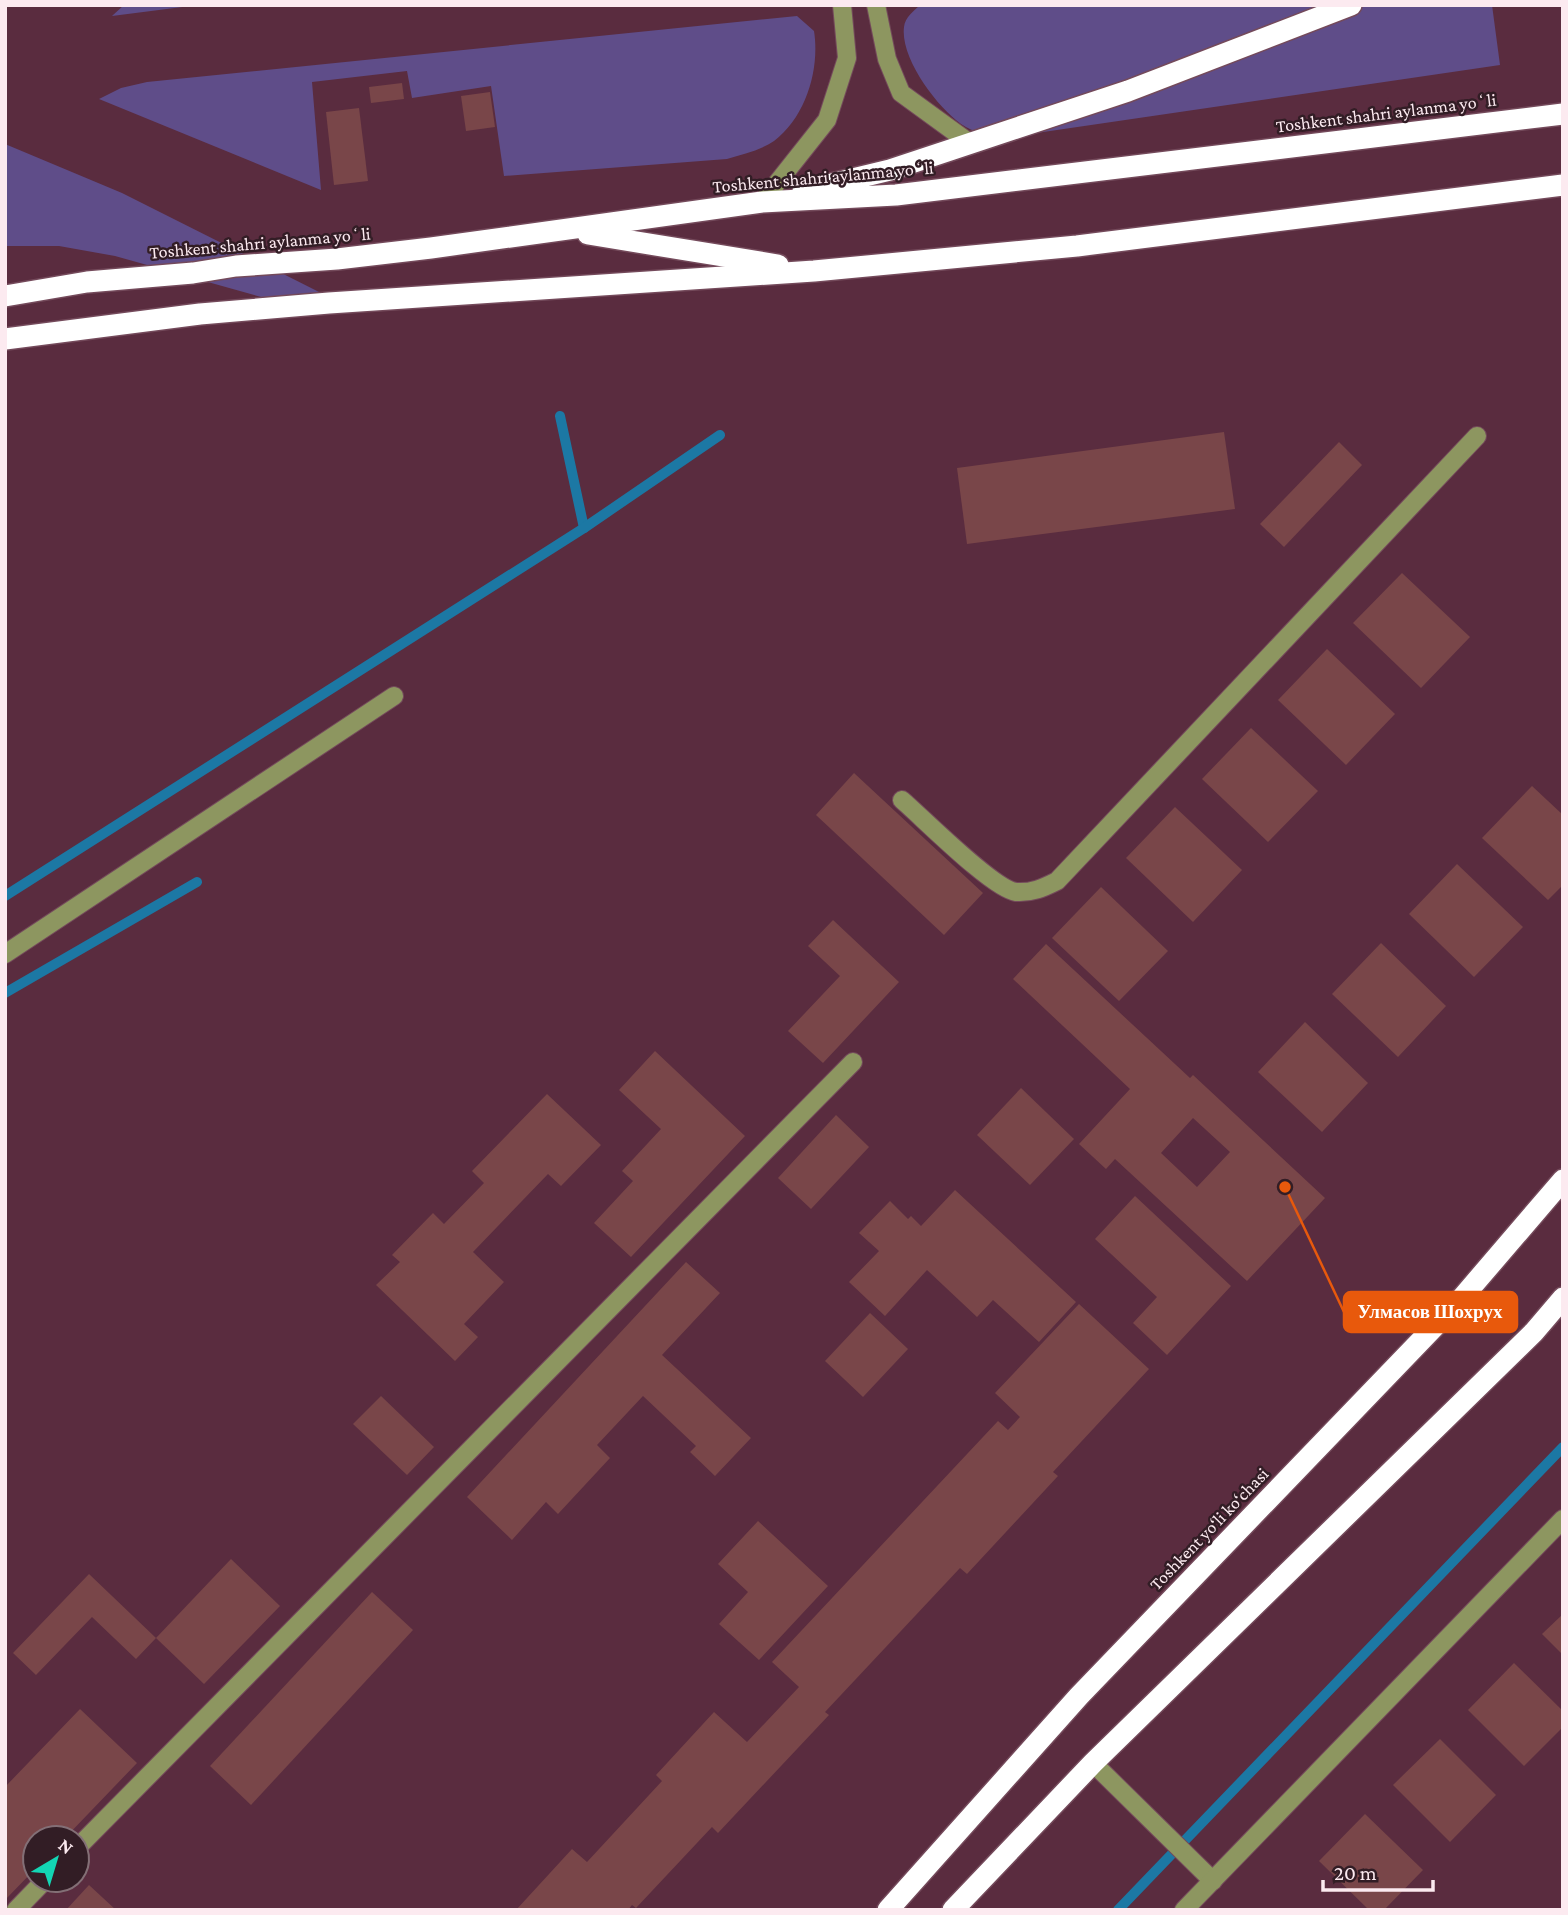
<svg xmlns="http://www.w3.org/2000/svg" width="1568" height="1915" viewBox="0 0 1568 1915" font-family="'Crimson Pro',serif">
	<style>
		.green { fill: #5f4d89 }
		.lines { fill: none; stroke-linecap: round; stroke-linejoin: round }
		.stream { stroke: #1c78a4; stroke-width: 10 }
		.building { fill: #794649; fill-rule: evenodd }
		.minor-casing { stroke: #744a5b; stroke-width: 20 }
		.highway-casing { stroke: #744a5b; stroke-width: 24 }
		.minor { stroke: #8d9660; stroke-width: 18 }
		.highway { stroke: #fff; stroke-width: 21 }
		.labels { text-anchor: middle; stroke-width: 5; stroke-linejoin: round; paint-order: stroke }
		.street-label { font-size: 18px; fill: #fceaf0; stroke: #321d25 }
		.leader { fill: none; stroke: #e8590c; stroke-width: 2.5 }
		.callout-dot { fill: #e8590c; stroke: #321d25; stroke-width: 2.5 }
		.callout { fill: #e8590c; stroke: #e8590c; stroke-width: 2.5 }
		.callout-label { font-size: 19px; text-anchor: middle; font-weight: bold; fill: #fff }
	</style>
	<rect width="100%" height="100%" fill="#5a2c3f"/>
	<!-- green -->
	<g class="green">
		<polygon points="124,5 198,5 112,16"/>
		<path d="M920 5H1492L1500 65 1002 138C988 135 974 133 961 124 937 107 900 58 904 27 905 17 914 11 920 5Z"/>
		<path d="M797 16 814 31C820 69 806 117 774 141 761 150 743 154 727 159L504 176 491 86 412 98 407 71 312 82 321 190 99 99 121 88 147 82Z"/>
		<polygon points="5,144 122,193 329,297 279,302 115,256 59,246 5,246"/>
	</g>
	<g class="lines">
		<!-- stream -->
		<g class="stream">
			<polyline points="560,416 584,528"/>
			<polyline points="5,896 584,528 720,435"/>
			<polyline points="5,993 197,882"/>
			<polyline points="1118,1910 1563,1447"/>
		</g>
	</g>
	<!-- building -->
	<g class="building">
		<polygon points="402,83 404,99 371,103 369,87"/>
		<polygon points="490,92 495,127 466,131 461,96"/>
		<polygon points="359,108 368,181 334,185 326,112"/>
		<polygon points="1224,432 1235,509 967,544 957,468"/>
		<polygon points="1339,442 1362,465 1284,547 1260,524"/>
		<polygon points="1402,573 1470,637 1421,688 1353,623"/>
		<polygon points="1327,649 1395,714 1346,765 1278,700"/>
		<polygon points="1251,728 1318,791 1268,842 1202,779"/>
		<polygon points="854,773 983,893 944,935 816,815"/>
		<polygon points="1532,786 1563,815 1563,885 1548,900 1482,838"/>
		<polygon points="1175,807 1242,870 1193,922 1126,858"/>
		<polygon points="1457,864 1523,927 1474,977 1409,914"/>
		<polygon points="1101,887 1168,951 1119,1001 1052,938"/>
		<polygon points="833,920 899,982 823,1063 788,1031 840,976 808,946"/>
		<polygon points="1381,943 1446,1006 1398,1057 1332,994"/>
		<path d="M1046 944 1190 1078 1193 1075 1325 1198 1247 1281 1115 1159 1106 1169 1079 1144 1130 1089 1013 979ZM1193 1118 1230 1152 1197 1187 1161 1153Z"/>
		<polygon points="1305,1022 1368,1083 1322,1132 1258,1072"/>
		<polygon points="655,1051 745,1136 631,1257 594,1223 633,1181 622,1171 661,1129 619,1090"/>
		<polygon points="1021,1088 1074,1139 1030,1185 977,1135"/>
		<polygon points="547,1094 601,1145 561,1186 548,1174 473,1252 504,1282 464,1324 478,1337 455,1361 376,1285 400,1262 392,1255 433,1213 444,1224 484,1183 472,1171"/>
		<polygon points="836,1115 869,1147 811,1209 778,1178"/>
		<polygon points="955,1190 1076,1302 1039,1342 993,1300 977,1317 927,1270 885,1316 849,1282 879,1251 859,1233 890,1201 908,1219 911,1216 921,1226"/>
		<polygon points="1135,1196 1231,1286 1167,1355 1133,1323 1157,1297 1095,1239"/>
		<polygon points="686,1262 720,1293 662,1355 751,1438 715,1476 690,1452 696,1446 643,1396 597,1445 610,1458 558,1514 546,1502 512,1540 467,1497"/>
		<polygon points="1079,1304 1149,1369 1053,1472 1058,1476 967,1574 960,1568 825,1712 829,1715 718,1833 712,1827 636,1908 632,1905 628,1910 516,1910 572,1849 587,1862 662,1781 656,1775 714,1712 747,1742 799,1687 772,1662 998,1421 1008,1430 1020,1417 995,1393"/>
		<polygon points="870,1313 908,1349 863,1397 825,1361"/>
		<polygon points="381,1396 434,1447 407,1475 353,1424"/>
		<polygon points="758,1521 828,1586 759,1660 719,1624 748,1592 718,1564"/>
		<polygon points="231,1559 280,1606 204,1684 156,1638"/>
		<polygon points="89,1574 156,1638 136,1659 92,1617 36,1675 13,1653"/>
		<polygon points="372,1592 413,1630 251,1805 210,1766"/>
		<polygon points="1563,1614 1563,1655 1542,1634"/>
		<polygon points="1514,1663 1563,1711 1563,1727 1524,1766 1468,1710"/>
		<polygon points="80,1709 137,1763 65,1838 35,1838 35,1869 5,1900 5,1787"/>
		<polygon points="1440,1739 1496,1795 1450,1842 1393,1785"/>
		<polygon points="1365,1814 1423,1870 1384,1910 1369,1910 1319,1861"/>
		<polygon points="89,1885 116,1910 66,1910"/>
	</g>
	<g class="lines">
		<!-- minor casing -->
		<g class="minor-casing">
			<g id="minor">
				<polyline points="876,5 887,59 901,93 971,144"/>
				<polyline points="762,202 827,120 847,58 842,5"/>
				<path d="M902 800C923 818 993 889 1016 892 1032 893 1043 888 1057 881L1477 436"/>
				<polyline points="5,954 394,696"/>
				<polyline points="1093,1763 1213,1881"/>
				<polyline points="77,1848 853,1062"/>
				<polyline points="16,1910 45,1880"/>
				<polyline points="1184,1910 1563,1519"/>
			</g>
		</g>
		<!-- highway casing -->
		<g class="highway-casing">
			<g id="highway">
				<polyline points="803,191 890,170 1128,91 1351,5"/>
				<polyline points="588,234 778,265"/>
				<polyline points="5,296 87,282 193,273 236,266 337,259 431,248 762,202 896,195 1563,114"/>
				<polyline points="5,339 200,314 329,303 814,271 1077,246 1563,185"/>
				<polyline points="888,1910 1079,1696 1461,1299 1563,1180"/>
				<polyline points="953,1910 1093,1763 1534,1332 1563,1298"/>
			</g>
		</g>
		<!-- minor -->
		<use href="#minor" class="minor"/>
		<!-- highway -->
		<use href="#highway" class="highway"/>
	</g>
	<g class="labels">
		<!-- street labels -->
		<g class="street-label">
			<text transform="translate(1386 113) rotate(-7)" y="6">Toshkent shahri aylanma yoʻli</text>
			<text transform="translate(823 177) rotate(-5)" y="6">Toshkent shahri aylanma yoʻli</text>
			<text transform="translate(260 243) rotate(-5)" y="6">Toshkent shahri aylanma yoʻli</text>
			<text transform="translate(1209 1529) rotate(-46)" y="6">Toshkent yo‘li ko‘chasi</text>
		</g>
	</g>
	<!-- callouts -->
	<path class="leader" d="M1285 1187L1344 1312"/>
	<circle class="callout-dot" cx="1285" cy="1187" r="7"/>
	<rect class="callout" x="1344" y="1292" width="173" height="40" rx="7"/>
	<g class="callout-label">
		<text x="1430" y="1318">Улмасов Шохрух</text>
	</g>
	<!-- border -->
	<rect width="1568" height="1915" fill="none" stroke="#fceaf0" stroke-width="14"/>
	<!-- north arrow -->
	<g transform="translate(56 1859) rotate(38)"><circle r="33" fill="#321d25" stroke="#836f76" stroke-width="2"/>
	<path d="M0-5L12 26L0 18L-12 26Z" fill="#13d5b4"/>
	<text y="-10" font-size="19" font-weight="bold" text-anchor="middle" fill="#fceaf0">N</text>
	</g>
	<!-- scale -->
	<path d="M1323 1880v10h110v-10" fill="none" stroke="#fceaf0" stroke-width="3.5"/>
	<text x="1334" y="1880" font-size="21" fill="#fceaf0" stroke="#321d25" stroke-width="5" paint-order="stroke">20 m</text>
</svg>
